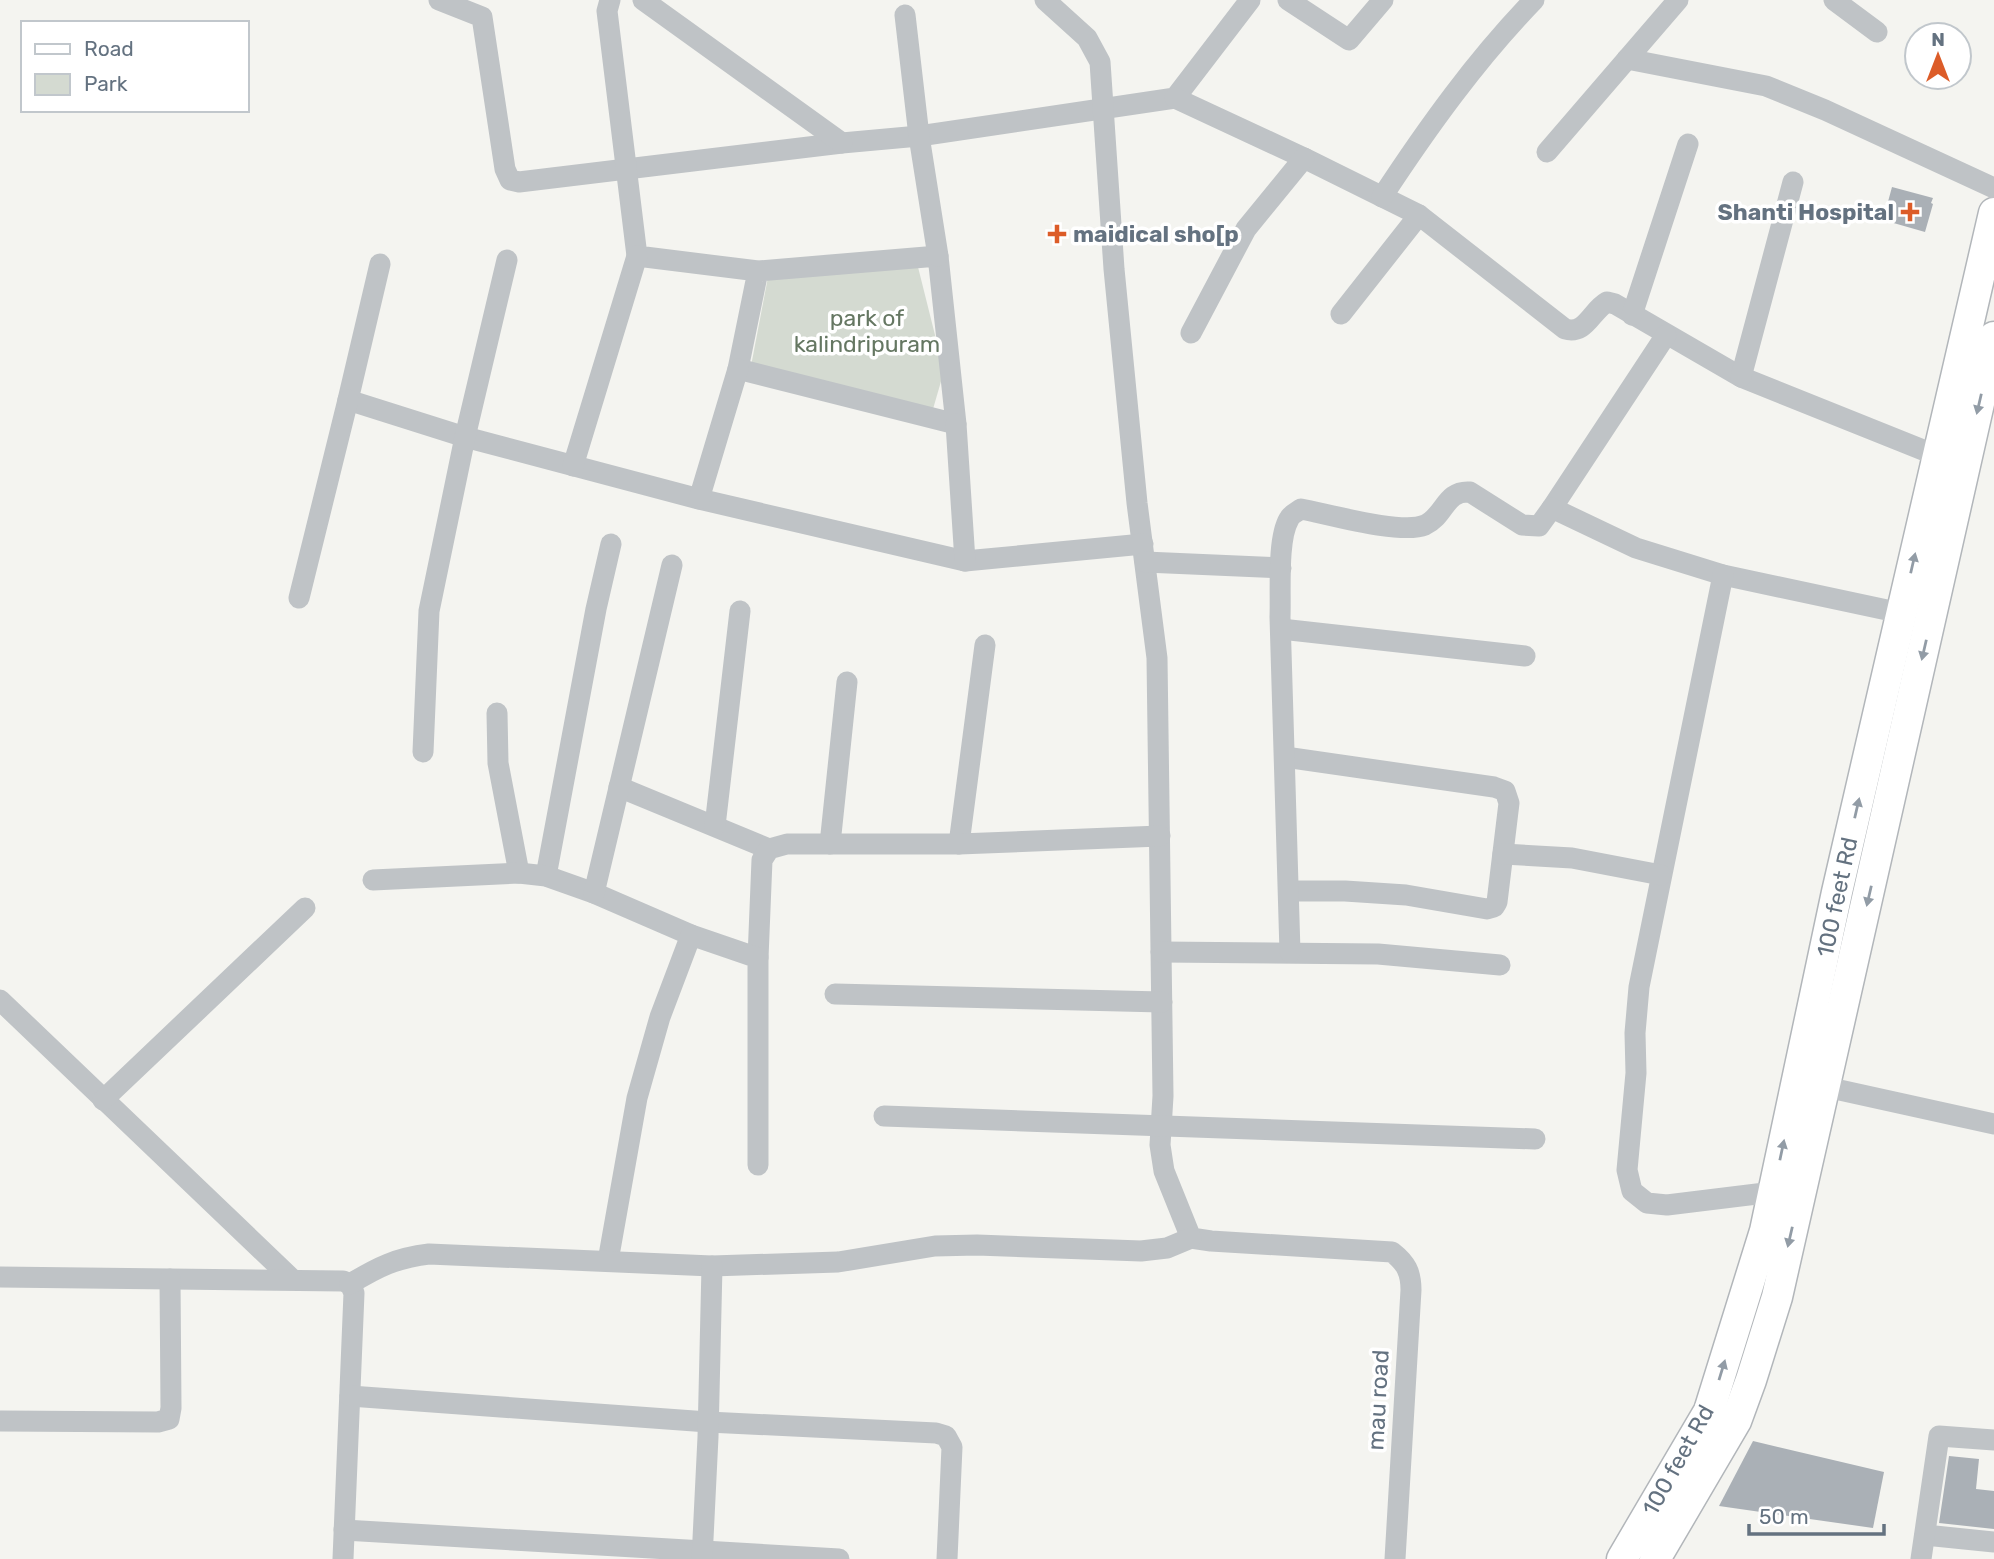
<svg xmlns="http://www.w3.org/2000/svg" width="1994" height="1559" viewBox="0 0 1994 1559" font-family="Rubik,sans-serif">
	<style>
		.green { fill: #d4dad1 }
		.building { fill: #aab0b6 }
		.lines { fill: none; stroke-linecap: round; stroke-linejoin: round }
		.secondary-casing { stroke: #b2b6ba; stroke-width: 33 }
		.minor { stroke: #bfc3c6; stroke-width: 21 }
		.secondary { stroke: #fff; stroke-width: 30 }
		.oneway { fill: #929ca6 }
		.poi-dot { fill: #dc5c28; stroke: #fff; stroke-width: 2.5 }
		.labels { text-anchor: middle; stroke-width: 7; stroke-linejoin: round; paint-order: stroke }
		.poi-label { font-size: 23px; font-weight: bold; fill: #647280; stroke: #fff; text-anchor: end }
		.park-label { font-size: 23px; fill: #657762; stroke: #fff }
		.street-label { font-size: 23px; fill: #647280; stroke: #fff }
	</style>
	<rect width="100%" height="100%" fill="#f4f4f0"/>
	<!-- green -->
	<polygon class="green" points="917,263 944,371 931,416 751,366 768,277"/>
	<!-- building -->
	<g class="building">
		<polygon points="1892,187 1933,198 1931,203 1933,204 1925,232 1883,220"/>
		<polygon points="1753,1441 1884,1472 1873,1528 1719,1506"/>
		<polygon points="1949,1456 1979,1459 1976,1489 1994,1491 1994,1529 1939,1523"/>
	</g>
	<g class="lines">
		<!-- secondary casing -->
		<g class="secondary-casing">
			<g id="secondary">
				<polyline points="1622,1559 1709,1411 1765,1231 1837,892 1994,213"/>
				<polyline points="1655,1559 1736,1421 1751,1380 1777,1297 1994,337"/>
			</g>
		</g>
		<!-- minor -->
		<g class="minor">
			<polyline points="439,0 482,17 505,169 510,180 519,182 842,143 919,136 1175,98 1250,0"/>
			<polyline points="610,0 607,11 637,256 758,271 938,256 956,424 738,369 758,271"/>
			<polyline points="643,0 842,143"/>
			<path d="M1045 0 1087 38 1100 62 1114 269 1137 503 1157 658 1163 1096 1160 1145 1164 1171 1191 1238 1211 1241 1392 1252C1406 1263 1411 1272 1411 1290L1395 1559"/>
			<polyline points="1288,0 1349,40 1383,0"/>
			<polyline points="1834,0 1877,32"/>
			<polyline points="905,15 919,136 938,256"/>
			<polyline points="1627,59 1766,86 1825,110 1994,188"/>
			<path d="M1175 98 1304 158 1419 215 1565 329C1586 335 1591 311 1607 302L1615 304 1741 377 1948 460"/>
			<polyline points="1547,152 1678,0"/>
			<path d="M1382 197C1428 127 1476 60 1534 0"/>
			<polyline points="380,264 348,400 465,437 699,499 965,561 1143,544"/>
			<polyline points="1341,314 1419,215"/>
			<polyline points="1632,315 1688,144"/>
			<polyline points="1191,333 1246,229 1304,158"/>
			<polyline points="1666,335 1552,508 1636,548 1723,575 1901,613"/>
			<polyline points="1741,377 1793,182"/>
			<polyline points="956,424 965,561"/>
			<polyline points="573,466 637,256"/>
			<polyline points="699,499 738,369"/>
			<polyline points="1145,562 1281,568"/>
			<polyline points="1723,575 1639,987 1635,1033 1636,1073 1627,1170 1632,1191 1647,1203 1667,1205 1773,1192"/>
			<polyline points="299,598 348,400"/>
			<polyline points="1281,629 1525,656"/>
			<polyline points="497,713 498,763 519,873"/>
			<polyline points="423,752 429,611 465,437 507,260"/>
			<polyline points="1285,757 1494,787 1505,791 1509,803 1497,902 1494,907 1487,909 1406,895 1345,891 1289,891"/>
			<polyline points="619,787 769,849"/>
			<polyline points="715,826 740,611"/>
			<polyline points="830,844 847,682"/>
			<polyline points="959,844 985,645"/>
			<polyline points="1503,854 1572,858 1661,875"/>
			<polyline points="546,876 596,609 611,544"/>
			<polyline points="373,880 519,873 546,876 594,893 691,935"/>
			<polyline points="594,893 672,565"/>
			<polyline points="1161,952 1378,954 1500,965"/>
			<path d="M1290 952 1280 617C1281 592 1277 539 1289 519 1291 514 1297 512 1301 509 1328 514 1401 535 1425 525 1445 516 1445 490 1470 492L1522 525 1539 526 1552 508"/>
			<polyline points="758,958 762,860 769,849 787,844 959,844 1160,836"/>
			<polyline points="835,994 1162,1002"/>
			<polyline points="0,1000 292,1279"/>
			<polyline points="1826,1087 1994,1124"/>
			<polyline points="103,1100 305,908"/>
			<polyline points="884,1116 1535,1139"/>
			<polyline points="608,1261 637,1098 660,1017 691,935 758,958 758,1165"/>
			<polyline points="0,1277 343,1281 350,1284 354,1293 343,1559"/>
			<path d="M350 1284C378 1267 396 1258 429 1254L712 1266 838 1262 935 1246 977 1245 1141 1251 1167 1248 1191 1238"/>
			<polyline points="350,1396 708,1422 936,1433 946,1436 952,1447 947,1559"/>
			<polyline points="0,1421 158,1422 169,1419 171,1408 170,1279"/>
			<polyline points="344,1530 839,1559"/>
			<polyline points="1925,1535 1994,1542"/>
			<polyline points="702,1559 708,1437 712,1266"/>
			<polyline points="1921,1559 1939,1436 1994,1440"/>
		</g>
		<!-- secondary -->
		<use href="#secondary" class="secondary"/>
	</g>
	<!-- one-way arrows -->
	<defs><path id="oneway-solid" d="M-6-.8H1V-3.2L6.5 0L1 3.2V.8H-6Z" transform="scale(1.75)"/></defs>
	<g class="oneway">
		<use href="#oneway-solid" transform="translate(1979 404) rotate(103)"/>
		<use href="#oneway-solid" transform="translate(1913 563) rotate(-77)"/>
		<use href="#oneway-solid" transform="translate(1924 650) rotate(103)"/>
		<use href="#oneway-solid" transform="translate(1857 808) rotate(-77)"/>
		<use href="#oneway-solid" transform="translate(1869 896) rotate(103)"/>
		<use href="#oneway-solid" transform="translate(1782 1150) rotate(-78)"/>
		<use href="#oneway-solid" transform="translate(1790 1237) rotate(103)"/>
		<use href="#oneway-solid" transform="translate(1722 1370) rotate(-73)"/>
	</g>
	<!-- markers -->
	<g class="poi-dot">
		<path d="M1906.5 201.5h7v7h7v7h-7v7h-7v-7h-7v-7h7z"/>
		<path d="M1053.5 223.5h7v7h7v7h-7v7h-7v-7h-7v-7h7z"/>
	</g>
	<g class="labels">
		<!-- poi labels -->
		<g class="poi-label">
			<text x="1894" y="220">Shanti Hospital</text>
			<text x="1073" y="242" text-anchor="start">maidical sho[p</text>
		</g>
		<!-- park labels -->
		<g class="park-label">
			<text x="867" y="326">park of<tspan x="867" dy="26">kalindripuram</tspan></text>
		</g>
		<!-- street labels -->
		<g class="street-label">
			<text transform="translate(1837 897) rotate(-78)" y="8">100 feet Rd</text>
			<text transform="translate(1378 1400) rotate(-87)" y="8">mau road</text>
			<text transform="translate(1678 1460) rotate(-61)" y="8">100 feet Rd</text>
		</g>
	</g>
	<!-- legend -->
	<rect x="21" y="21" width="228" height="91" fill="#ffffff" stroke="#c1c7cc" stroke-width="2"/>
	<rect x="35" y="44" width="35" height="10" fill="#ffffff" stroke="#c1c7cc" stroke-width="2"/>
	<text x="84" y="56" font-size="21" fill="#647280">Road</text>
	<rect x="35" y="74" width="35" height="21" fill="#d4dad1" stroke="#c1c7cc" stroke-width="2"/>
	<text x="84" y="91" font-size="21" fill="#647280">Park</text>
	<!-- north arrow -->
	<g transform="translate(1938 56)"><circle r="33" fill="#ffffff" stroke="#c1c7cc" stroke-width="2"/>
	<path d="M0-5L12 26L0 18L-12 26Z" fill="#dc5c28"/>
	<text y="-10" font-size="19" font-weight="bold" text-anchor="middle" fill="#647280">N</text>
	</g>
	<!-- scale -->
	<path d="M1749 1524v10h135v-10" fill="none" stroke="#647280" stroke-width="3.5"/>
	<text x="1759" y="1524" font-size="21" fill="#647280" stroke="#ffffff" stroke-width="5" paint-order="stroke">50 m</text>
</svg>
